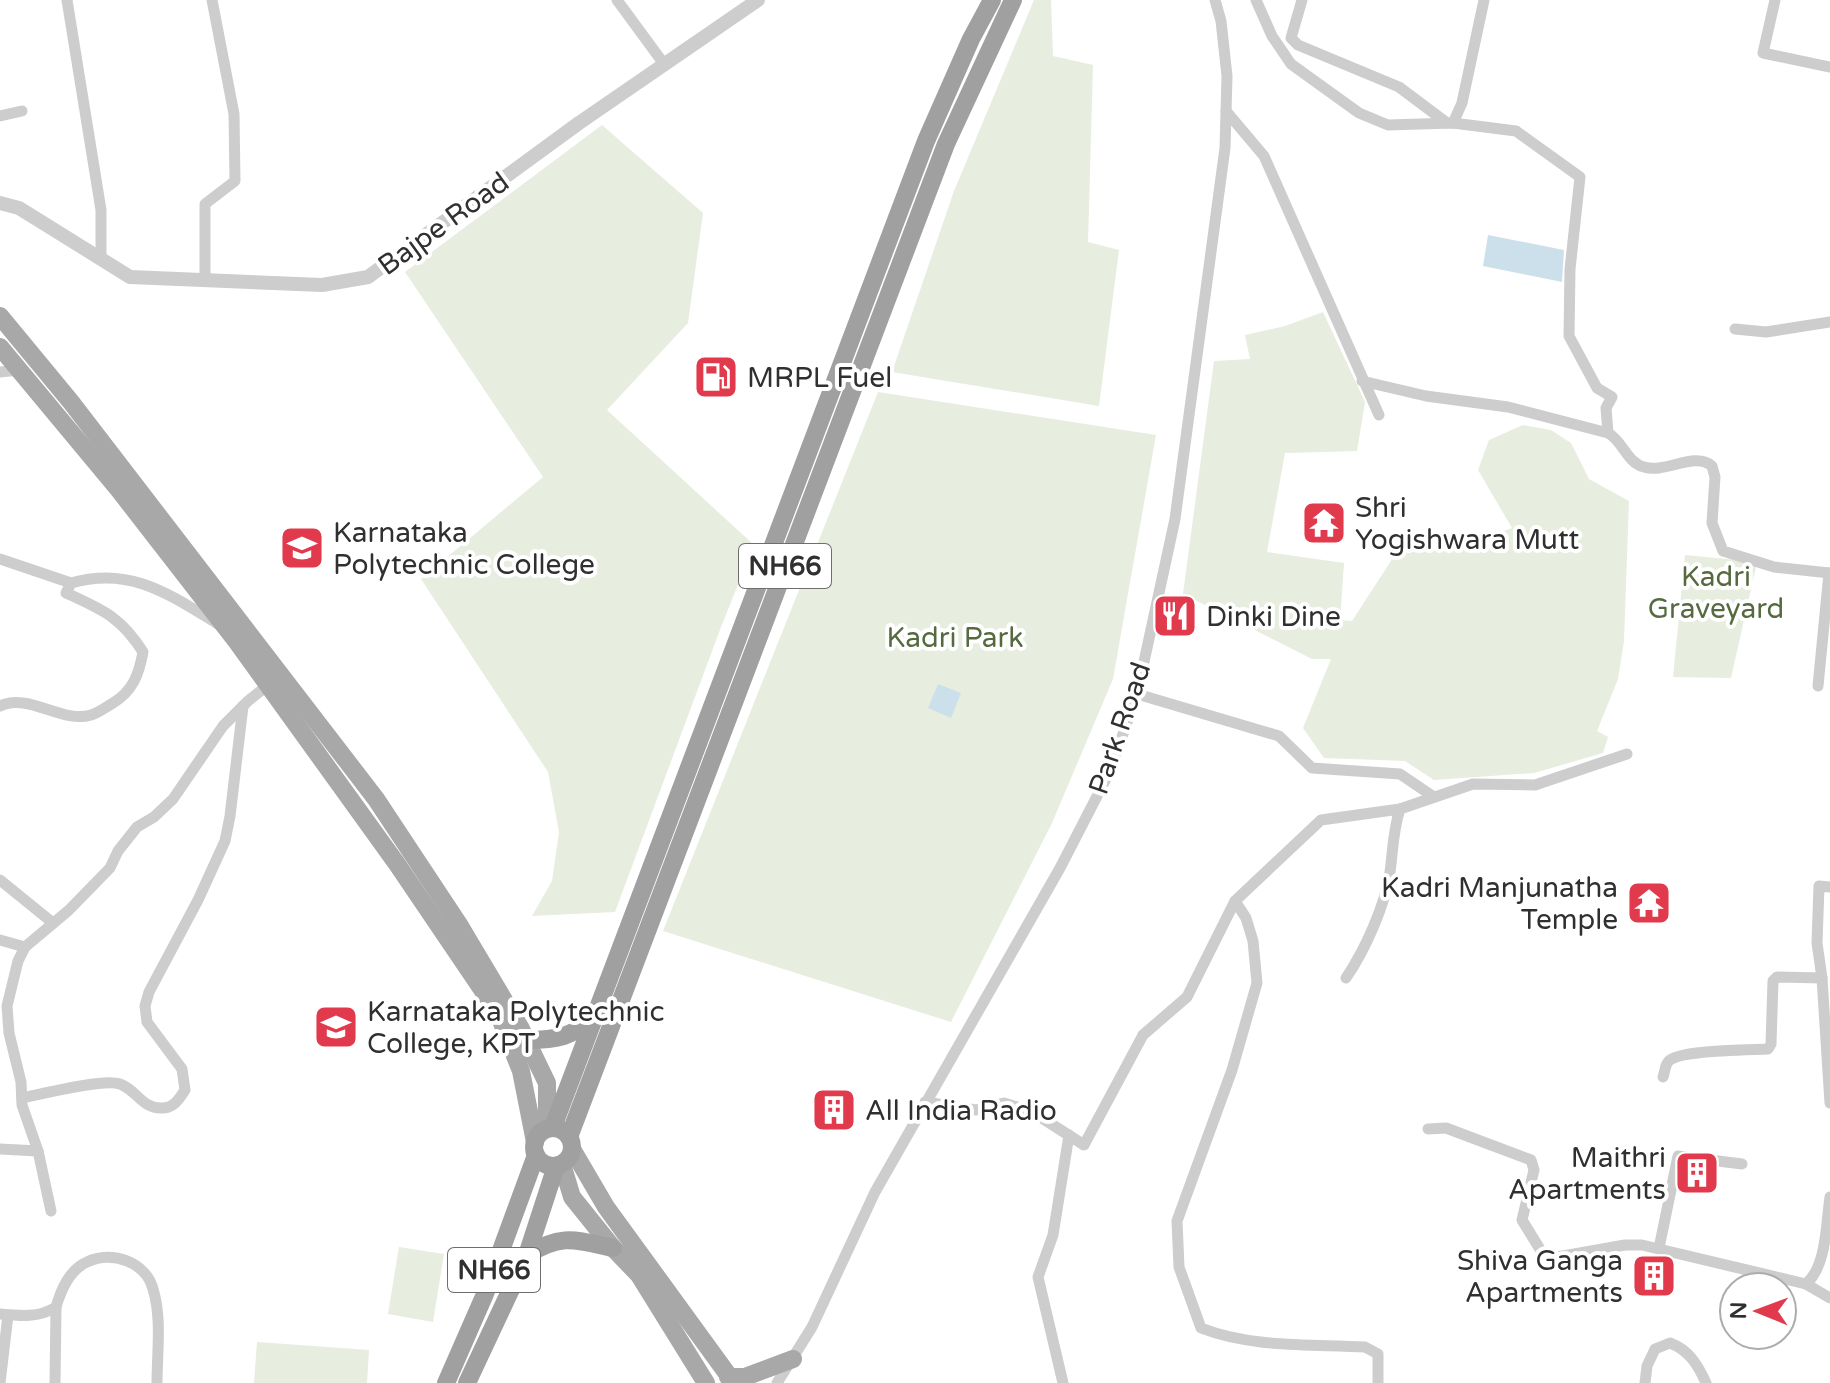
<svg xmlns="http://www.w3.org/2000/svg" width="1830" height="1383" viewBox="0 0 1830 1383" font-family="'Varela Round',sans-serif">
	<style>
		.green { fill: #e7eddf }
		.water { fill: #cce0ec }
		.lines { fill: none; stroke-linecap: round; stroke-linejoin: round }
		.minor { stroke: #cdcdcd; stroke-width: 11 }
		.tertiary { stroke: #cdcdcd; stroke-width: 14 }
		.primary { stroke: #a8a8a8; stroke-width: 18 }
		.trunk { stroke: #a0a0a0; stroke-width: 18 }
		.labels { text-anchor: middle; stroke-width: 8; stroke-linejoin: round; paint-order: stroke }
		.shield { fill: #fff; stroke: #6e6e6e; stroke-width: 2 }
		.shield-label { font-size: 26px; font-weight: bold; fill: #303030 }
		.street-label { font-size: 28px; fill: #303030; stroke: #fff }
		.poi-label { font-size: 28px; fill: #303030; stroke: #fff; text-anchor: start }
		.park-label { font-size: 28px; fill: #556b3f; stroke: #fff }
	</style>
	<rect width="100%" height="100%" fill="#fff"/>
	<!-- green -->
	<g class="green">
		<polygon points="1034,0 1051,0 1053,56 1093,65 1088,242 1119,250 1099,406 892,372 954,191"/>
		<polygon points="602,125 703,213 688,323 607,410 754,545 721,627 615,912 532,916 552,881 559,832 548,772 421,579 543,477 405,272"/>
		<polygon points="1323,312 1365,402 1357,451 1285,453 1267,552 1344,563 1340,620 1352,621 1398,550 1450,551 1512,528 1478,470 1489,440 1523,425 1551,430 1571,443 1589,479 1629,501 1624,641 1618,679 1597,731 1608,737 1603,753 1534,773 1434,780 1405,761 1324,758 1303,728 1331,659 1312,659 1183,594 1214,361 1250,359 1245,335 1285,326"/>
		<polygon points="878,392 1156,435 1113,679 1052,823 951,1022 663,931"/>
		<polygon points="1685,555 1757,562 1731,678 1673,677"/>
		<polygon points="399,1247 444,1254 433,1322 388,1314"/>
		<polygon points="257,1342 369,1350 367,1383 254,1383"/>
	</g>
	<!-- water -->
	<g class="water">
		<polygon points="1488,235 1564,250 1562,282 1483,266"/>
		<polygon points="938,684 961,693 951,718 928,708"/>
	</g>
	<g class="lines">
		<!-- minor -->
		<g class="minor">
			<polyline points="67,0 101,210 101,260"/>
			<polyline points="617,0 664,64"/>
			<path d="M1256 0 1272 36 1291 64 1359 113 1388 125 1453 123 1516 131 1580 177 1570 269 1569 336 1597 388 1612 397 1606 408 1608 433C1623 441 1627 463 1644 467 1665 474 1695 451 1712 466L1715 477 1712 523 1723 551 1774 567 1830 573"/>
			<polyline points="1302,0 1291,38 1298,45 1399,87 1447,123"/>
			<polyline points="1775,0 1763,53 1830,67"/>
			<polyline points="1226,111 1264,156 1379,415"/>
			<polyline points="0,116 22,111"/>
			<polyline points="1453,123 1462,103 1484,0"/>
			<polyline points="205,280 205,204 235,181 234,114 212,0"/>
			<polyline points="1735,329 1766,332 1830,322"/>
			<polyline points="0,372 19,370"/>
			<polyline points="1362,381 1426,396 1508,407 1608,433"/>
			<polyline points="0,559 71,583"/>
			<polyline points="1818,686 1829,573"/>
			<polyline points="1137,694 1279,736 1312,768 1400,774 1434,797"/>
			<path d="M0 706C28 692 62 724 91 715 98 713 106 707 113 703 133 691 139 674 143 652 121 617 103 610 66 593L71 583C130 566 169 594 218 624"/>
			<polyline points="0,880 53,923"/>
			<polyline points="1830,887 1819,886 1817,943 1822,978 1830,1103"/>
			<path d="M1235 901 1246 918 1253 941 1257 983 1232 1070 1177 1221 1179 1267 1201 1328C1252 1348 1311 1344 1365 1347L1378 1354V1383"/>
			<polyline points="0,940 25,947"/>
			<path d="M1346 978C1365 950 1385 906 1390 872 1393 850 1393 830 1400 809L1473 784 1535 785 1627 754"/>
			<path d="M1663 1077C1665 1072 1665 1063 1670 1060 1683 1050 1749 1050 1768 1049L1771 1044 1773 981 1777 977 1822 978"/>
			<path d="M22 1098C42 1094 104 1078 120 1084 137 1090 142 1109 162 1108 174 1108 179 1099 185 1090L182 1069 147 1022 145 1006 149 992 198 900 225 841 230 816 243 706"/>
			<polyline points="925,1102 976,1110 1004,1103 1031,1111 1084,1145 1143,1035 1187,997 1235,901 1321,820 1400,809"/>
			<path d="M1428 1129 1446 1128 1531 1160 1534 1170 1522 1220 1546 1259 1625 1245H1642L1806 1284C1827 1266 1826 1223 1830 1197"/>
			<polyline points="0,1149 38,1151 22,1105 21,1082 9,1033 7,1006 18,961 25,947 69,910 110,868 118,851 137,827 154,817 173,799 223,726 248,701 268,685"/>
			<polyline points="38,1151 51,1211"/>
			<polyline points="1659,1248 1678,1156 1742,1164"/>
			<polyline points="1806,1284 1830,1298"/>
			<path d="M0 1314C20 1316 39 1318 56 1307 61 1290 69 1270 87 1262 112 1250 146 1262 153 1289 162 1318 157 1353 157 1383"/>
			<polyline points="0,1383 8,1315"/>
			<polyline points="55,1383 56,1307"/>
			<polyline points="777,1383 812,1327 875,1192 1060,868 1110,771 1137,694 1175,519 1225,148 1227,76 1221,21 1215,0"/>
			<polyline points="1063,1383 1038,1277 1053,1235 1069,1135"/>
			<path d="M1645 1383 1647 1366 1655 1349 1670 1343C1689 1350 1698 1365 1706 1383"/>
		</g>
		<!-- tertiary -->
		<polyline class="tertiary" points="0,203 19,208 130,277 322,285 368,277 579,123 758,0"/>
		<!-- primary -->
		<g class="primary">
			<polyline points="0,316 71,402 376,799 460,926 520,1027 547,1083 547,1129"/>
			<polyline points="0,347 119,490 237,642 397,864 498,1013 521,1071 535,1142"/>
			<polyline points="572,1149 606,1207 734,1383"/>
			<polyline points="562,1164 572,1197 613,1248 639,1275 706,1383"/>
			<polyline points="728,1377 745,1377 793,1359"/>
		</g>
		<!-- trunk -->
		<g class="trunk">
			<path d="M526 1040C554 1040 577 1038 593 1013"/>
			<polyline points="553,1127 926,141 971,39 992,0"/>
			<circle cx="553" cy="1147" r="19"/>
			<polyline points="569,1137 946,144 1013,0"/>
			<path d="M527 1255C562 1233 576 1240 613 1248"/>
			<polyline points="446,1383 485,1294 536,1155"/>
			<polyline points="467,1383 527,1255 556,1166"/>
		</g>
	</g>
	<!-- icons -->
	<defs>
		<g id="fuel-square" transform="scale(2.3)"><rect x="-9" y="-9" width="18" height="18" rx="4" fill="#e03a4c" stroke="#fff"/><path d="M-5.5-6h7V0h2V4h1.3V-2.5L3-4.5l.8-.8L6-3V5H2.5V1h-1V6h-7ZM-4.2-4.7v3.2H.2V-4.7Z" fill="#fff"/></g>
		<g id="temple-square" transform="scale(2.3)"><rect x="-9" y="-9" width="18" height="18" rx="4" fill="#e03a4c" stroke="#fff"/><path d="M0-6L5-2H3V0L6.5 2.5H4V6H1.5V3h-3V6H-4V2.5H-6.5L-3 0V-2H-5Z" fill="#fff"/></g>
		<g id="university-square" transform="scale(2.3)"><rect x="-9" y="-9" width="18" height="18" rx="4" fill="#e03a4c" stroke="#fff"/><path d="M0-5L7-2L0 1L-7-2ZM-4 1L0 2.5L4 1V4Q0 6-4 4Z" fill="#fff"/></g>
		<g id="restaurant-square" transform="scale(2.3)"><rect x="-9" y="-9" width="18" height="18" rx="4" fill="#e03a4c" stroke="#fff"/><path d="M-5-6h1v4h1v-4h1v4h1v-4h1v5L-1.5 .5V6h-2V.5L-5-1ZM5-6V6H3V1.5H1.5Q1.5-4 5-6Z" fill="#fff"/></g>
		<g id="building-square" transform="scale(2.3)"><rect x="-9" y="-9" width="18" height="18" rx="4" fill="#e03a4c" stroke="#fff"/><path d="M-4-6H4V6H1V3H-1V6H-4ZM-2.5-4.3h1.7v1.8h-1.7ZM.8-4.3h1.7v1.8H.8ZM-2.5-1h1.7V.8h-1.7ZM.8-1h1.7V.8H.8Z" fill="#fff"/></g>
	</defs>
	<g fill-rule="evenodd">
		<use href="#fuel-square" x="716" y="377"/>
		<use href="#temple-square" x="1324" y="523"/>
		<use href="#university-square" x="302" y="548"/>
		<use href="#restaurant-square" x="1175" y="616"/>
		<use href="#temple-square" x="1649" y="903"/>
		<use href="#university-square" x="336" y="1027"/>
		<use href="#building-square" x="834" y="1110"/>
		<use href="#building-square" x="1697" y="1173"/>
		<use href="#building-square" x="1654" y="1276"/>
	</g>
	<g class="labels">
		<!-- shield labels -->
		<g class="shield">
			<rect x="739" y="544" width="92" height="44" rx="6"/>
			<rect x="448" y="1248" width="92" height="44" rx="6"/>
		</g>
		<g class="shield-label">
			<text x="785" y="575">NH66</text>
			<text x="494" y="1279">NH66</text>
		</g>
		<!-- street labels -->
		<g class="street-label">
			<text transform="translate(443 223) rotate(-36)" y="10">Bajpe Road</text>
			<text transform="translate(1119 728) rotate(-71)" y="10">Park Road</text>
		</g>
		<!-- poi labels -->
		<g class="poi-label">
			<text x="747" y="387">MRPL Fuel</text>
			<text x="1355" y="517">Shri<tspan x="1355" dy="32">Yogishwara Mutt</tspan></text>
			<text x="333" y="542">Karnataka<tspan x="333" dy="32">Polytechnic College</tspan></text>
			<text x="1206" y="626">Dinki Dine</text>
			<text x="1618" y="897" text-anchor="end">Kadri Manjunatha<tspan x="1618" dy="32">Temple</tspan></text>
			<text x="367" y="1021">Karnataka Polytechnic<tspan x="367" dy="32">College, KPT</tspan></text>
			<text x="865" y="1120">All India Radio</text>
			<text x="1666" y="1167" text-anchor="end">Maithri<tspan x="1666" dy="32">Apartments</tspan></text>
			<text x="1623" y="1270" text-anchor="end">Shiva Ganga<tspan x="1623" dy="32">Apartments</tspan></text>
		</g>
		<!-- park labels -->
		<g class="park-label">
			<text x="1716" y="586">Kadri<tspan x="1716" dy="32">Graveyard</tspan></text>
			<text x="955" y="647">Kadri Park</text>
		</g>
	</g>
	<!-- north arrow -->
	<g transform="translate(1758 1311) rotate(271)"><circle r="38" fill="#ffffff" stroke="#acacac" stroke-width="2"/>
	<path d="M0-6L14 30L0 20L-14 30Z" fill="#e03a4c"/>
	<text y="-12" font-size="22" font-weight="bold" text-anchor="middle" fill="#303030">N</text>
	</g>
</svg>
